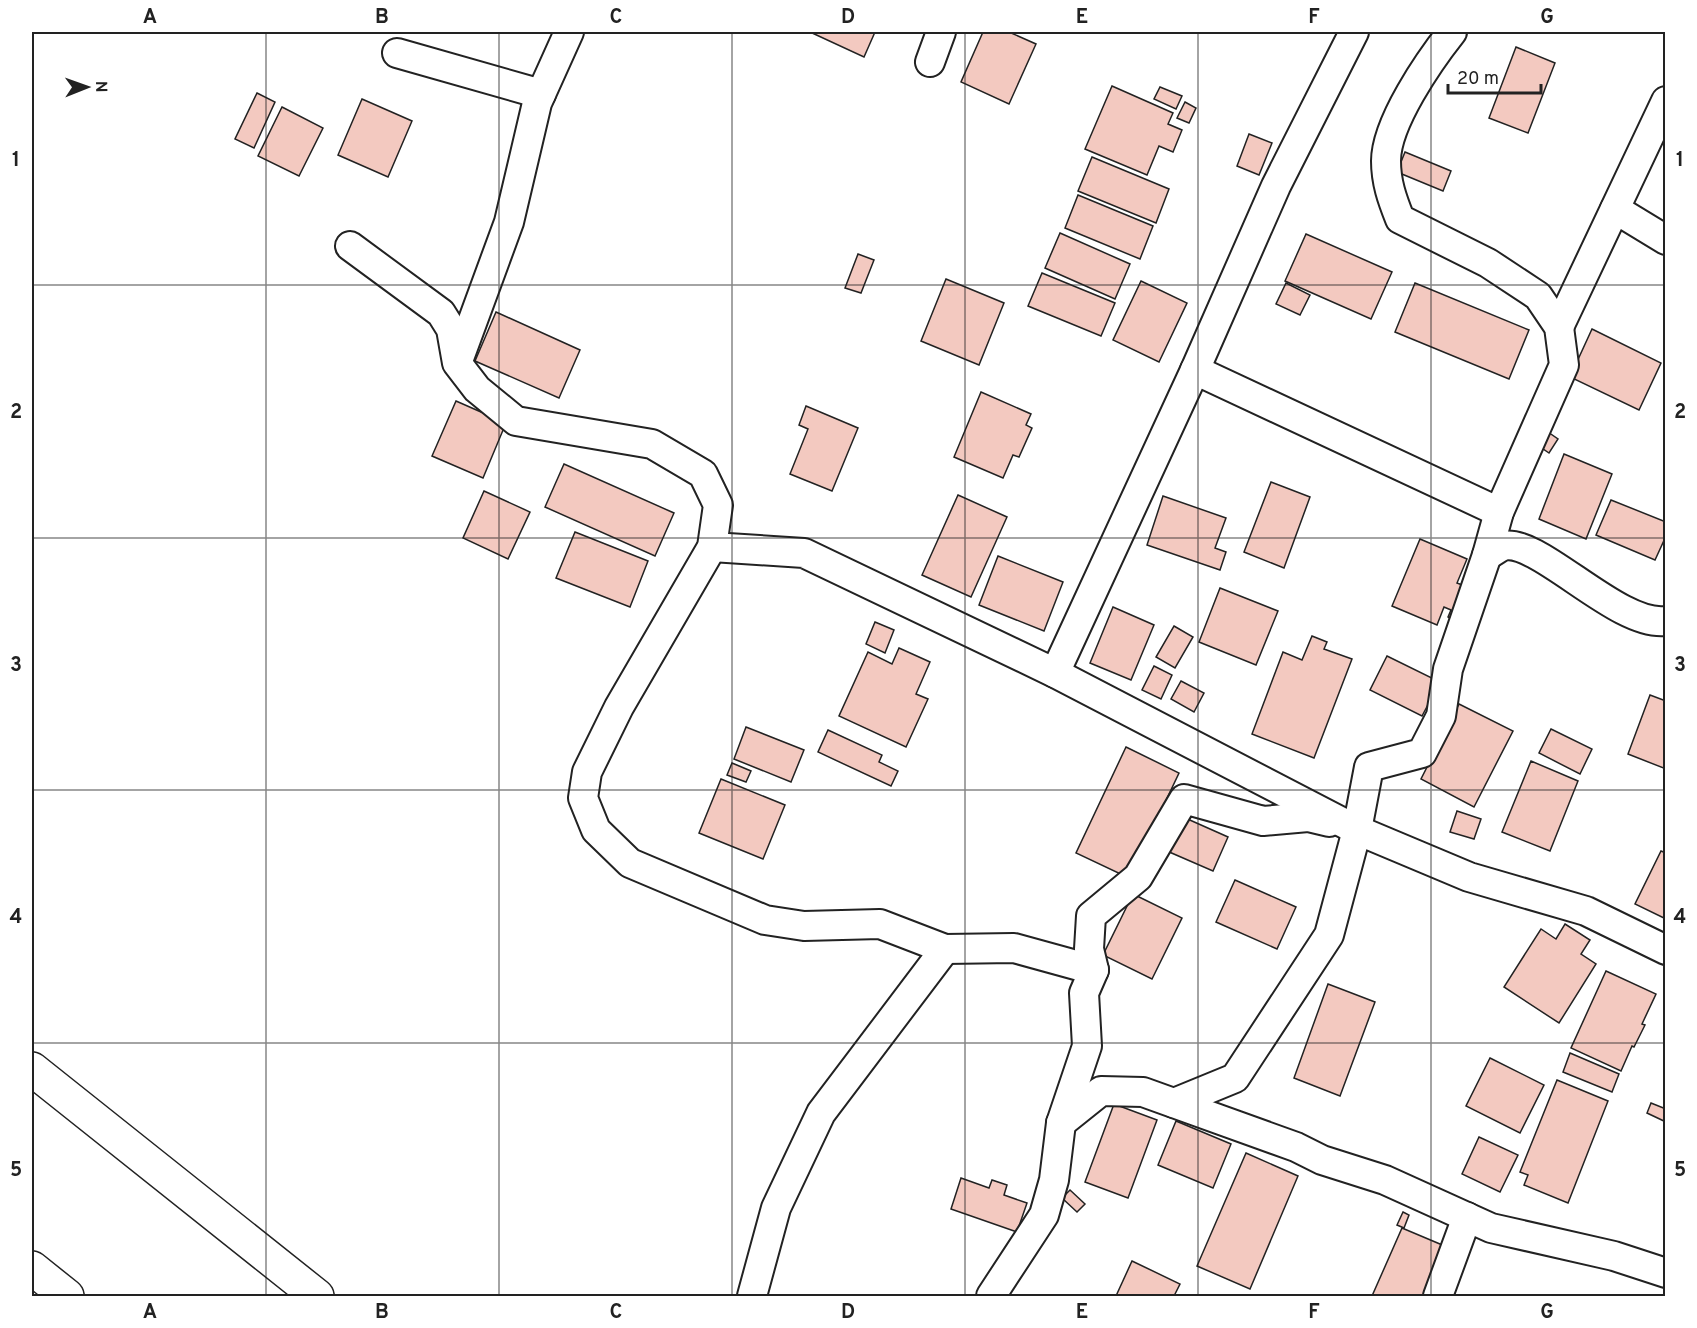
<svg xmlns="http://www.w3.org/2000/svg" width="1697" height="1328" viewBox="0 0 1697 1328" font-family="Overpass,sans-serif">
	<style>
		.building { fill: #f3c9c0; stroke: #222; stroke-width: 1.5 }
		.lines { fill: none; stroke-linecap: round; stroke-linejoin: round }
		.street-casing { stroke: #222; stroke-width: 32 }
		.highway-casing { stroke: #222; stroke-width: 36 }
		.street { stroke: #fff; stroke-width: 28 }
		.highway { stroke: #fff; stroke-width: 33 }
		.grid { fill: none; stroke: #222; stroke-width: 1.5; stroke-opacity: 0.55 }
		.neatline { fill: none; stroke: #222; stroke-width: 2 }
		.grid-label { font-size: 20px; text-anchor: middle; font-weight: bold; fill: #222 }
	</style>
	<rect width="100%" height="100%" fill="#fff"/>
	<!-- building -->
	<g class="building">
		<polygon points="810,32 875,32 864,57"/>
		<polygon points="983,32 1009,32 1036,44 1009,104 961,82"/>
		<polygon points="1516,47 1555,63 1528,133 1489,118"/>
		<polygon points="1112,86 1173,113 1168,124 1182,130 1173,152 1159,146 1147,175 1085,149"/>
		<polygon points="1160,87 1182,96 1176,109 1154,99"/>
		<polygon points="257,93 275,102 254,148 235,139"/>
		<polygon points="362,99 412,121 388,177 338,155"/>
		<polygon points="1185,102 1196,108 1189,123 1177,118"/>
		<polygon points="282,107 323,128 299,176 258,156"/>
		<polygon points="1249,134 1272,143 1259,175 1237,166"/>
		<polygon points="1405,152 1451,171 1443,191 1397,172"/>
		<polygon points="1092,157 1169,189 1156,223 1078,191"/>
		<polygon points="1078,195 1153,226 1140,259 1065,228"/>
		<polygon points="1060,233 1130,264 1115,299 1045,268"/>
		<polygon points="1306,234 1392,272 1371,319 1285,281"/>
		<polygon points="858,254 874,260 861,293 845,288"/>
		<polygon points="1042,273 1115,303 1101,336 1028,306"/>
		<polygon points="946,279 1004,303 979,365 921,341"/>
		<polygon points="1141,281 1187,303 1159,362 1113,340"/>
		<polygon points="1286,283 1310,295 1300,315 1276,304"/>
		<polygon points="1415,283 1529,330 1509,379 1395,332"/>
		<polygon points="496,312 580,350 559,398 475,361"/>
		<polygon points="1592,329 1661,363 1639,410 1570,377"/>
		<polygon points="981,392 1031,414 1026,425 1032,428 1019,457 1013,455 1003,478 954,457"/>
		<polygon points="456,401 506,423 483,478 432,456"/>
		<polygon points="806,406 858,428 832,491 790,474 808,429 799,425"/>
		<polygon points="1545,430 1558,439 1549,453 1536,444"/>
		<polygon points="1564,454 1612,474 1586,539 1539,519"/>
		<polygon points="564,464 674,513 655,556 545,507"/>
		<polygon points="1271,482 1310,497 1284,568 1244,552"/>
		<polygon points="484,491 530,512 508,559 463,538"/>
		<polygon points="958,495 1007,517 971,597 922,575"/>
		<polygon points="1163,496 1226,518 1215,548 1226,552 1220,570 1147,545"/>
		<polygon points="1611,500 1666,522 1666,536 1655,560 1596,535"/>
		<polygon points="575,532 648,561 630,607 556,578"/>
		<polygon points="1420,539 1467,559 1457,583 1465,586 1451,619 1448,617 1451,610 1444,607 1437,625 1392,606"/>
		<polygon points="998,556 1063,582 1044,631 979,605"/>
		<polygon points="1220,588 1278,611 1256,665 1199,642"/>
		<polygon points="1113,607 1154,625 1131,680 1090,663"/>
		<polygon points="875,622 894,630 885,653 866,644"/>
		<polygon points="1174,626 1193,637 1175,668 1156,657"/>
		<polygon points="1312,636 1327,642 1324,649 1352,659 1314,758 1252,734 1283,652 1302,660"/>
		<polygon points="899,648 930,662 916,694 928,699 906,747 839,716 868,652 892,664"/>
		<polygon points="1387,656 1440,682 1422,716 1370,690"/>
		<polygon points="1154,666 1172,675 1161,699 1142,690"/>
		<polygon points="1181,681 1204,693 1194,712 1171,699"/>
		<polygon points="1650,695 1666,701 1666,769 1628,754"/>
		<polygon points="1459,704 1513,731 1474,807 1421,779"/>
		<polygon points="746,727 804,750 791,782 734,759"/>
		<polygon points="1551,729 1592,749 1580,774 1539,753"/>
		<polygon points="828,730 882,755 879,762 898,771 891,786 818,752"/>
		<polygon points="1126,747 1179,773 1129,878 1076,853"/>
		<polygon points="1531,761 1578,781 1550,851 1502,832"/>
		<polygon points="732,763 751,771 746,782 727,775"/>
		<polygon points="721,779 785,805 763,859 699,833"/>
		<polygon points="1457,811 1481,819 1474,839 1450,832"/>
		<polygon points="1183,817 1228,837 1213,871 1167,851"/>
		<polygon points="1661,851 1666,853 1666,919 1635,904"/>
		<polygon points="1235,880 1296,907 1277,949 1216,922"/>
		<polygon points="1133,894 1182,918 1152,979 1103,955"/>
		<polygon points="1565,924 1590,940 1581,954 1596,964 1559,1023 1504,987 1541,929 1556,939"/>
		<polygon points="1606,971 1656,994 1642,1024 1645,1025 1634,1047 1632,1046 1621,1071 1571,1048"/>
		<polygon points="1328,984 1375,1002 1340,1096 1294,1078"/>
		<polygon points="1570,1053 1619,1074 1612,1092 1563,1072"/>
		<polygon points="1490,1058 1544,1085 1520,1133 1466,1106"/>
		<polygon points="1557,1080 1608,1101 1568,1203 1524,1185 1528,1175 1520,1172"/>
		<polygon points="1651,1103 1666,1109 1666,1122 1647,1113"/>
		<polygon points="1114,1104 1157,1120 1128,1198 1085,1182"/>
		<polygon points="1176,1121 1231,1144 1213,1188 1158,1165"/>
		<polygon points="1479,1137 1518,1155 1500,1192 1462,1174"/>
		<polygon points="1246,1153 1298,1176 1250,1289 1197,1266"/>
		<polygon points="961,1178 989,1188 992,1180 1007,1185 1004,1195 1027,1203 1017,1232 951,1209"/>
		<polygon points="1070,1190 1085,1204 1077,1212 1062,1198"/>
		<polygon points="1403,1212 1409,1215 1404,1228 1397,1225"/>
		<polygon points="1402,1228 1447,1247 1425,1296 1372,1296"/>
		<polygon points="1132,1261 1180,1284 1174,1296 1116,1296"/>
	</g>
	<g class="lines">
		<!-- street casing -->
		<g class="street-casing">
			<g id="street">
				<polyline points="397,53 541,94"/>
				<polyline points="930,62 941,32"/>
				<polyline points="1615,209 1666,240"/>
				<polyline points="350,246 441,313 451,329 457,363 477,389 516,421 652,444 703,474 718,505 712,547 619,707 587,772 583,798 596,830 630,863 765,920 804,926 880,924 945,949 1014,948 1094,970"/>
				<polyline points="1559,327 1666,101"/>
				<polyline points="458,361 509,222 537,103 569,32"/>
				<polyline points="1195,370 1499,512"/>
				<polyline points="712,547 804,553 1055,673 1357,830 1469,877 1586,911 1666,950"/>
				<path d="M1487 555C1492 553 1498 548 1503 546 1538 537 1617 627 1666 621"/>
				<polyline points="1055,673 1195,370 1276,186 1354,32"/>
				<path d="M1174 1103 1235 1078 1329 935 1357 830 1369 767 1422 753 1441 716 1448 669 1487 555 1499 512 1564 365 1559 327 1538 296 1488 263 1400 219C1392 199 1386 182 1386 161 1386 123 1429 61 1452 32"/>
				<polyline points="1061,1123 1101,1091 1143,1092 1296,1147 1322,1160 1385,1180 1491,1228 1614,1256 1666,1273"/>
				<polyline points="752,1296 776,1208 821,1113 945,949"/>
				<polyline points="991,1296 1044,1215 1054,1180 1061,1123 1087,1046 1084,993 1094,970 1089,949 1091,916 1138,877 1184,799 1263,821 1308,817 1329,822"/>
				<polyline points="1438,1296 1467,1217"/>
			</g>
		</g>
		<!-- highway casing -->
		<g class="highway-casing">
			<g id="highway">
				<polyline points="32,1069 317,1296"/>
				<polyline points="32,1268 67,1296"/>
			</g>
		</g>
		<!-- street -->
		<use href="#street" class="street"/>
		<!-- highway -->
		<use href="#highway" class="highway"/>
	</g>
	<!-- grid -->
	<path class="grid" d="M266 32V1296M499 32V1296M732 32V1296M965 32V1296M1198 32V1296M1431 32V1296M32 285H1666M32 538H1666M32 790H1666M32 1043H1666"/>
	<!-- border -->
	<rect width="1697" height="1328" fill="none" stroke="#ffffff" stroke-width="66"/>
	<!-- north arrow -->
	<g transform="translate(87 87) rotate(89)" stroke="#ffffff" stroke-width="4.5" paint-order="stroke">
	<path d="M0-4.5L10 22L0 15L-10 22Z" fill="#222222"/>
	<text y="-9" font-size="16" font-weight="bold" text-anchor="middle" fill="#222222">N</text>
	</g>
	<!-- scale -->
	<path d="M1448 84v9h93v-9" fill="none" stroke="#222222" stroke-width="3"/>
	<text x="1457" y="84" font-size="18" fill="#222222" stroke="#ffffff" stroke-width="4.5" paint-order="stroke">20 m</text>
	<rect x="33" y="33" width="1631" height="1262" class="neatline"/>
	<g class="grid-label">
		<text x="150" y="23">A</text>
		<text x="382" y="23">B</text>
		<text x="616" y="23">C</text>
		<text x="848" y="23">D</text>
		<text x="1082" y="23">E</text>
		<text x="1314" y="23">F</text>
		<text x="1547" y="23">G</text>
		<text x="16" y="166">1</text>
		<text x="1680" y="166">1</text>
		<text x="16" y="418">2</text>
		<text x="1680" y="418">2</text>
		<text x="16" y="671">3</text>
		<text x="1680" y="671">3</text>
		<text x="16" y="923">4</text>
		<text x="1680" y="923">4</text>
		<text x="16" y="1176">5</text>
		<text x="1680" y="1176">5</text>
		<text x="150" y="1318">A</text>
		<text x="382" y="1318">B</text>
		<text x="616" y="1318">C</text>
		<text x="848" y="1318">D</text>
		<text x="1082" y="1318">E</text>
		<text x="1314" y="1318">F</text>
		<text x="1547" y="1318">G</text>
	</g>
</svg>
